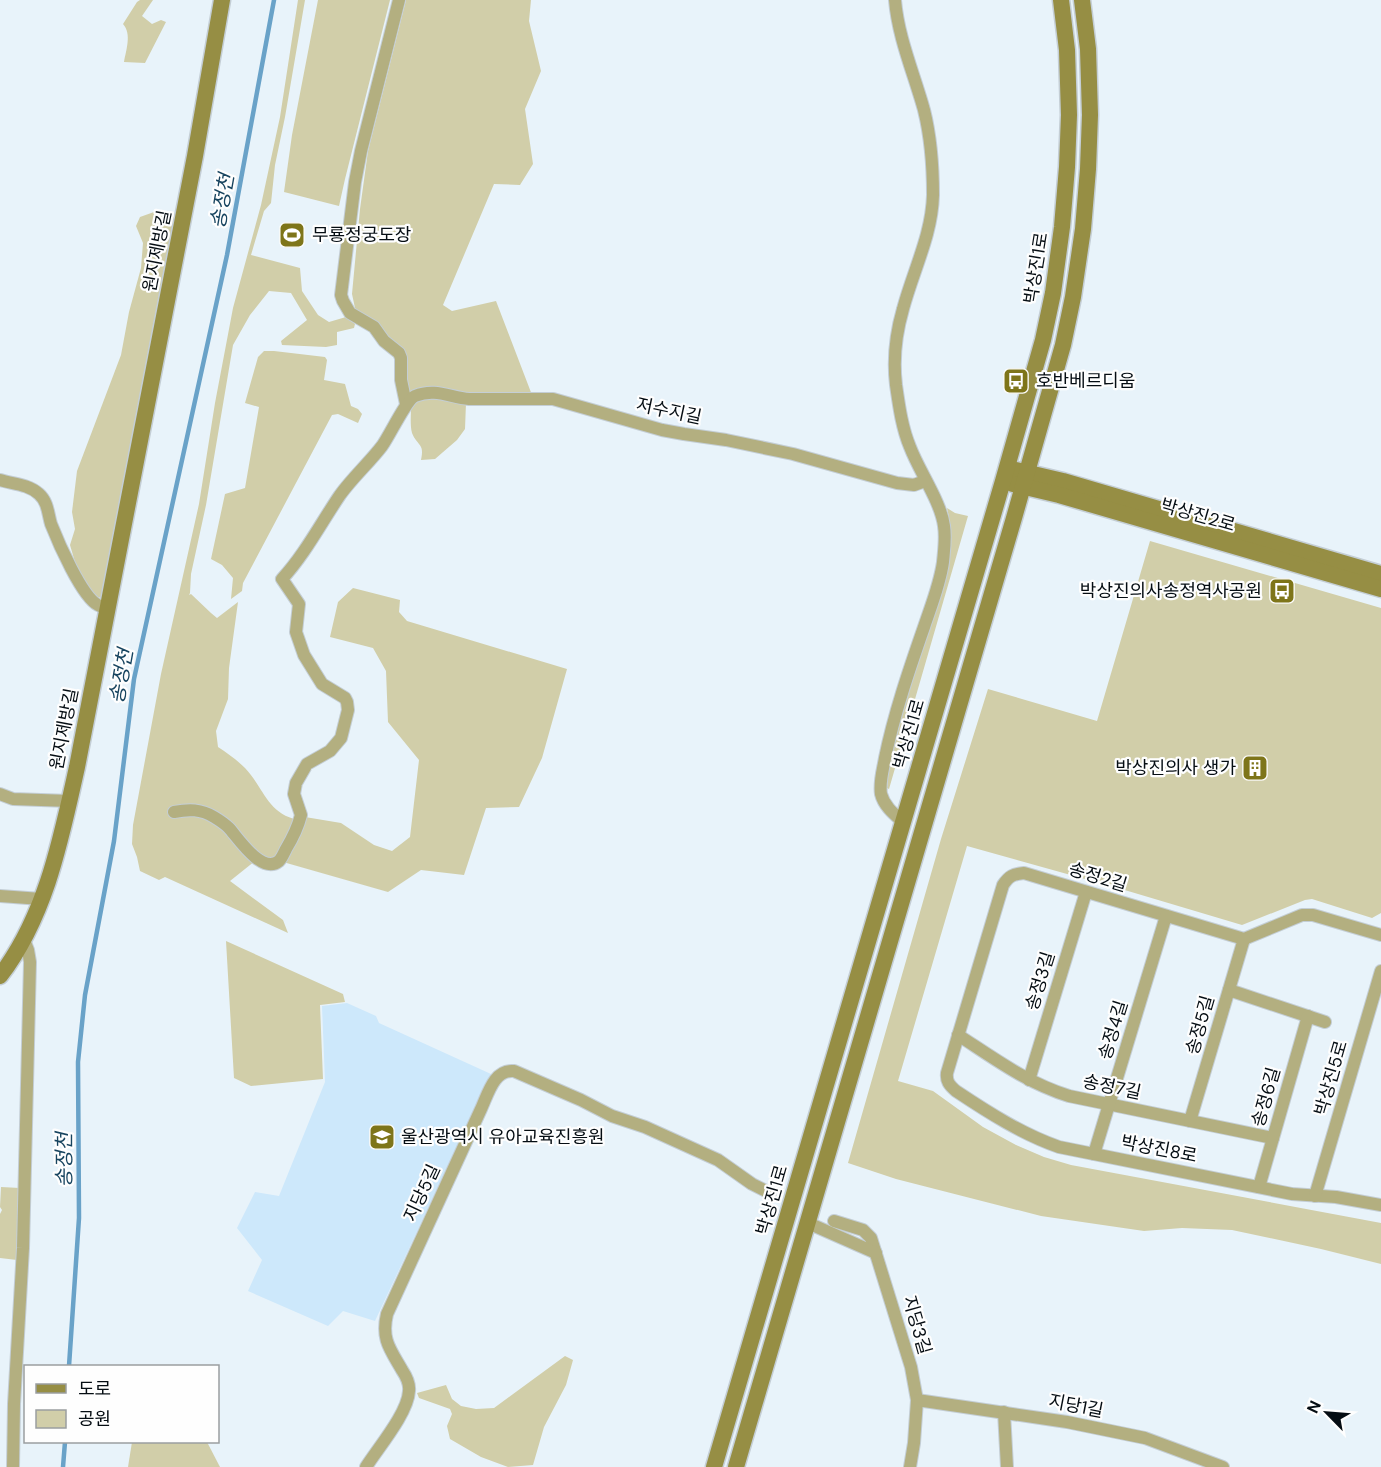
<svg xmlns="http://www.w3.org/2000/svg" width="1381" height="1467" viewBox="0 0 1381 1467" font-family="'DM Sans','Noto Sans KR',sans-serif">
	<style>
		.built { fill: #cde8fb }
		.green { fill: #d1cea9 }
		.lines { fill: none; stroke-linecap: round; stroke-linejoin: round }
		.stream { stroke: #69a2c8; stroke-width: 4.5 }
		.street-casing { stroke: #c4ced5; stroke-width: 14 }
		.secondary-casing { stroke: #c4ced5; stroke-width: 19 }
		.street { stroke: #b3af80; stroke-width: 12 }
		.secondary { stroke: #968e44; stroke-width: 16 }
		.labels { text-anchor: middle; stroke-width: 4.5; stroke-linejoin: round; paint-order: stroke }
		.poi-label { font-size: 18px; fill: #050d13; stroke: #fefefe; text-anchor: start }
		.street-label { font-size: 18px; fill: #050d13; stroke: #fefefe }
		.water-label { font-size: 20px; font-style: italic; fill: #17445f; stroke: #fefefe }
	</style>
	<rect width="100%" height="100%" fill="#e8f3fa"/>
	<!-- built -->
	<polygon class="built" points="347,1003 376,1016 379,1023 491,1074 375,1321 343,1311 328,1326 248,1291 262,1260 237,1228 255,1192 279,1196 325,1082 322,1006"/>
	<!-- green -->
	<g class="green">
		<path d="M140 0H153L142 16 152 24 161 20 166 22 145 63 124 62C126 50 132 34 123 24L137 2Z"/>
		<path d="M298 0H305L285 117 275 165 271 203 264 211 251 255 300 268 302 291 318 315 329 322 346 317 355 324 354 328 337 332V345L326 347 282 345 281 341 307 320 291 293 269 291 250 315 233 345 206 505 191 574 190 593 189 595 191 594 211 613 217 618 238 602 229 668 228 699 216 731 218 747C227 753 237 760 245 768 264 788 267 813 298 820L277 857 255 861 230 881 283 920 288 933 165 877 159 880 140 871 137 857 132 844 133 825 161 674 199 504 215 403 233 308 261 205 280 117Z"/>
		<polygon points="318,0 390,0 345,179 339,206 284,192 292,135"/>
		<polygon points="406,0 531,0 529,21 541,71 525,109 533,164 520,185 494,184 443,305 452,311 496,301 532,395 409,395 404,357 355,308 352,294 360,209 368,151"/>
		<polygon points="154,212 165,212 174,217 101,597 98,598 92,594 75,562 70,545 75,529 72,512 77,471 121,355 129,312 141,268 143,243 136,226 140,217"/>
		<polygon points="264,351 274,351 325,357 327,360 324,380 345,384 351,406 358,409 362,414 358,423 338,414 332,415 243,583 242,591 231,599 233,578 222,565 211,559 225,494 245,488 259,407 245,403 258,357"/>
		<path d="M428 396 466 403 465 429 457 440 435 459 421 460C425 443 417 446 412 433 410 425 411 415 411 407L412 404Z"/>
		<path d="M947 508 955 513 968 516 889 789 887 788 889 763 903 705 947 567C950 546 952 529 947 508Z"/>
		<polygon points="1150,541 1381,608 1381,913 1372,918 1312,899 1305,900 1242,925 1128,891 967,846 898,1081 933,1091 983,1127 1016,1145 1044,1157 1071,1165 1381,1223 1381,1264 1321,1249 1232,1230 1182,1228 1144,1231 1041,1216 896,1179 848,1163 941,839 988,689 1097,721"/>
		<polygon points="353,588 400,600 399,612 407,621 567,669 542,758 519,807 486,808 464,875 421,870 388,892 283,862 305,817 341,823 374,845 392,851 410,837 419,760 388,722 386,671 373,648 330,637 338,602"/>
		<polygon points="226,941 343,994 345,1002 320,1005 323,1079 251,1086 234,1078"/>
		<polygon points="1,1187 20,1188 17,1260 0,1258 0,1214 2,1210 0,1207"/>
		<polygon points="565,1356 573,1360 566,1385 544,1427 533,1465 508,1467 481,1457 450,1439 447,1426 452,1414 450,1409 419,1398 417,1393 446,1385 452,1399 461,1406 476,1409 494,1408"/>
		<polygon points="132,1442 207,1442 220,1467 128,1467"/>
	</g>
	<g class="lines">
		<!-- stream -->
		<g class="stream">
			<polyline points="69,1366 79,1218 78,1062 85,995 114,841 134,679 227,255 274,0"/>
			<polyline points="63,1467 65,1442"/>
		</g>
		<!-- street casing -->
		<g class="street-casing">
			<g id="street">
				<polyline points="399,0 361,151 355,182 341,295 343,301 350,313 374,327 384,341 399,353 401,358 401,380 406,404"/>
				<path d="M895 0C898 37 914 74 924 110 931 138 933 166 933 195 932 235 913 271 903 309 896 333 893 360 896 385 899 406 902 428 910 447 919 471 941 502 944 526 946 538 944 551 943 562 940 584 931 606 924 627 909 670 894 714 885 758 883 770 879 782 881 794 884 806 894 814 903 822"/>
				<path d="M0 480C13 484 28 484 39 494 48 502 48 514 51 524 58 542 82 597 98 605 101 607 104 607 107 608"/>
				<polyline points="0,794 13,799 69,801"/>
				<path d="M174 812C189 809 201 809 214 817 219 820 225 824 229 828 238 838 262 875 279 861 282 858 284 853 286 849 292 839 298 827 301 815L294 794 296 783 307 764 330 751 341 738 348 710 347 702 345 698 322 684 304 655 296 632 299 604 282 579C305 554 321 523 340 495 353 477 369 463 382 446 390 435 406 400 415 396 435 388 449 397 469 399H553L662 430 684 434 726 440 793 454 897 483 914 485 925 481"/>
				<polyline points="0,896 41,899"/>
				<path d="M1381 935 1313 915H1302L1244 939 1024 873C1013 874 1009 876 1003 885L947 1073C946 1081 949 1085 956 1091 989 1113 1022 1134 1059 1147L1292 1194 1336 1197 1381 1205"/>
				<polyline points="1229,990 1325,1022"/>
				<path d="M958 1035C995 1059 1027 1083 1069 1096L1273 1138"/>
				<polyline points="1029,1080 1086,892"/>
				<polyline points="1190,1121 1244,939"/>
				<polyline points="1094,1154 1166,916"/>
				<polyline points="1259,1187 1308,1016"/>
				<polyline points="1315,1196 1381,971"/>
				<polyline points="834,1221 863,1230 871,1238 911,1367 917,1400 914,1443 910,1467"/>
				<polyline points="808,1223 876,1253"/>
				<polyline points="917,1400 1067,1422 1145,1438 1223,1467"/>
				<polyline points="1004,1412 1007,1467"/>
				<polyline points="13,1467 14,1404 23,1248 30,962 28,950 24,940"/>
				<path d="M366 1467C378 1448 408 1413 409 1391 410 1383 406 1376 402 1370 390 1349 381 1339 387 1314L481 1109C488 1094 494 1069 514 1071L581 1100 612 1116 645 1127 718 1160 752 1184 770 1193"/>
			</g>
		</g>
		<!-- secondary casing -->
		<g class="secondary-casing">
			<g id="secondary">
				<polyline points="1016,470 1063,481 1381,574"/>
				<polyline points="1013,484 1059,495 1381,589"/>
				<path d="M0 976C46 916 61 839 77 767L195 156 222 0"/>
				<polyline points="714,1467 1003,481 1043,340 1053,293 1062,227 1067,167 1069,115 1067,50 1061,0"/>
				<polyline points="736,1467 1014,518 1063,345 1073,297 1083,229 1088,169 1090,115 1088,49 1082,0"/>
			</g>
		</g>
		<!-- street -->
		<use href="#street" class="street"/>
		<!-- secondary -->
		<use href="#secondary" class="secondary"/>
	</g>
	<!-- icons -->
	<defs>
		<g id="stadium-square" transform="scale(1.35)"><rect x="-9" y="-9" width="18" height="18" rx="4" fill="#7e7519" stroke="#fefefe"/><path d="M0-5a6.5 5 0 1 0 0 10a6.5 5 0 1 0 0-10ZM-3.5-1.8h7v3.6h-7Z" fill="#fff"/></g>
		<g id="bus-square" transform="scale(1.35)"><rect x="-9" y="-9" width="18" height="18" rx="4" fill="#7e7519" stroke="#fefefe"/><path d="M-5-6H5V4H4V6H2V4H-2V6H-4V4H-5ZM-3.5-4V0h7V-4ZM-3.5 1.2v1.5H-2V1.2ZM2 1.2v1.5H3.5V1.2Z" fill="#fff"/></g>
		<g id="building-square" transform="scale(1.35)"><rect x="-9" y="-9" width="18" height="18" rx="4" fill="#7e7519" stroke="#fefefe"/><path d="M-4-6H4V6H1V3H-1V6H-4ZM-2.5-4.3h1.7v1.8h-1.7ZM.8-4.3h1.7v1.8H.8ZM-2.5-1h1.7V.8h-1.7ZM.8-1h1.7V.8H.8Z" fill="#fff"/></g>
		<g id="school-square" transform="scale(1.35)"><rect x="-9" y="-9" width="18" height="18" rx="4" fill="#7e7519" stroke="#fefefe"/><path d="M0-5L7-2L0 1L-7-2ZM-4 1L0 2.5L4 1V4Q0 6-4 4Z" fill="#fff"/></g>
	</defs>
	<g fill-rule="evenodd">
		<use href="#stadium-square" x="292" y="235"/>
		<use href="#bus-square" x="1016" y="381"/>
		<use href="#bus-square" x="1282" y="591"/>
		<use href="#building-square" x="1255" y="768"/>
		<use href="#school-square" x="382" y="1137"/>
	</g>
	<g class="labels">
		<!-- poi labels -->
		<g class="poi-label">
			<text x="312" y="241">무룡정궁도장</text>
			<text x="1036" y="387">호반베르디움</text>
			<text x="1262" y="597" text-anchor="end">박상진의사송정역사공원</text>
			<text x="1236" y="774" text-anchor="end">박상진의사 생가</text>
			<text x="401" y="1143">울산광역시 유아교육진흥원</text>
		</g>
		<!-- street labels -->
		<g class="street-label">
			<text transform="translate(157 251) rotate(-79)" y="6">원지제방길</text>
			<text transform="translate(1036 268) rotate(-81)" y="6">박상진1로</text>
			<text transform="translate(669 411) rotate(12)" y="6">저수지길</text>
			<text transform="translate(1198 515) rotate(16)" y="6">박상진2로</text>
			<text transform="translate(64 729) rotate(-79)" y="6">원지제방길</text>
			<text transform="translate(909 734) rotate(-74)" y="6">박상진1로</text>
			<text transform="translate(1098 877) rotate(17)" y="6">송정2길</text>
			<text transform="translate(1040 981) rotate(-73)" y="6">송정3길</text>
			<text transform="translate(1200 1025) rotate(-74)" y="6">송정5길</text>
			<text transform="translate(1113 1030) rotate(-73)" y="6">송정4길</text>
			<text transform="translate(1331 1078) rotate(-74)" y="6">박상진5로</text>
			<text transform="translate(1112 1087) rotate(12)" y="6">송정7길</text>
			<text transform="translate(1266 1097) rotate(-74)" y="6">송정6길</text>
			<text transform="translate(1159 1149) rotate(11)" y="6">박상진8로</text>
			<text transform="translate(422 1193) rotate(-65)" y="6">지당5길</text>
			<text transform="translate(772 1200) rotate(-74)" y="6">박상진1로</text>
			<text transform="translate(917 1325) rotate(74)" y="6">지당3길</text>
			<text transform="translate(1076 1406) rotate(11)" y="6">지당1길</text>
		</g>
		<!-- water labels -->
		<g class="water-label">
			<text transform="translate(222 201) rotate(-80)" y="7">송정천</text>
			<text transform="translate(121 676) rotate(-80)" y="7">송정천</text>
			<text transform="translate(64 1160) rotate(-90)" y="7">송정천</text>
		</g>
	</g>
	<!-- legend -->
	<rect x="24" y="1365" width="195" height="78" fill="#fefefe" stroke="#9a9ea0" stroke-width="1.5"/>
	<rect x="36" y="1384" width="30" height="9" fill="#968e44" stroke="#9a9ea0" stroke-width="1.5"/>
	<text x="78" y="1395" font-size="18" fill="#050d13">도로</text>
	<rect x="36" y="1410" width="30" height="18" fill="#d1cea9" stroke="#9a9ea0" stroke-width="1.5"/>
	<text x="78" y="1425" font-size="18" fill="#050d13">공원</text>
	<!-- north arrow -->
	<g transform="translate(1327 1413) rotate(295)" stroke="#fefefe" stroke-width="4.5" paint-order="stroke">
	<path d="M0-4.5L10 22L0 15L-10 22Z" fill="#050d13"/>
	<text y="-9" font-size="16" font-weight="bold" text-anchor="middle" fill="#050d13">N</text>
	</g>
</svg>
